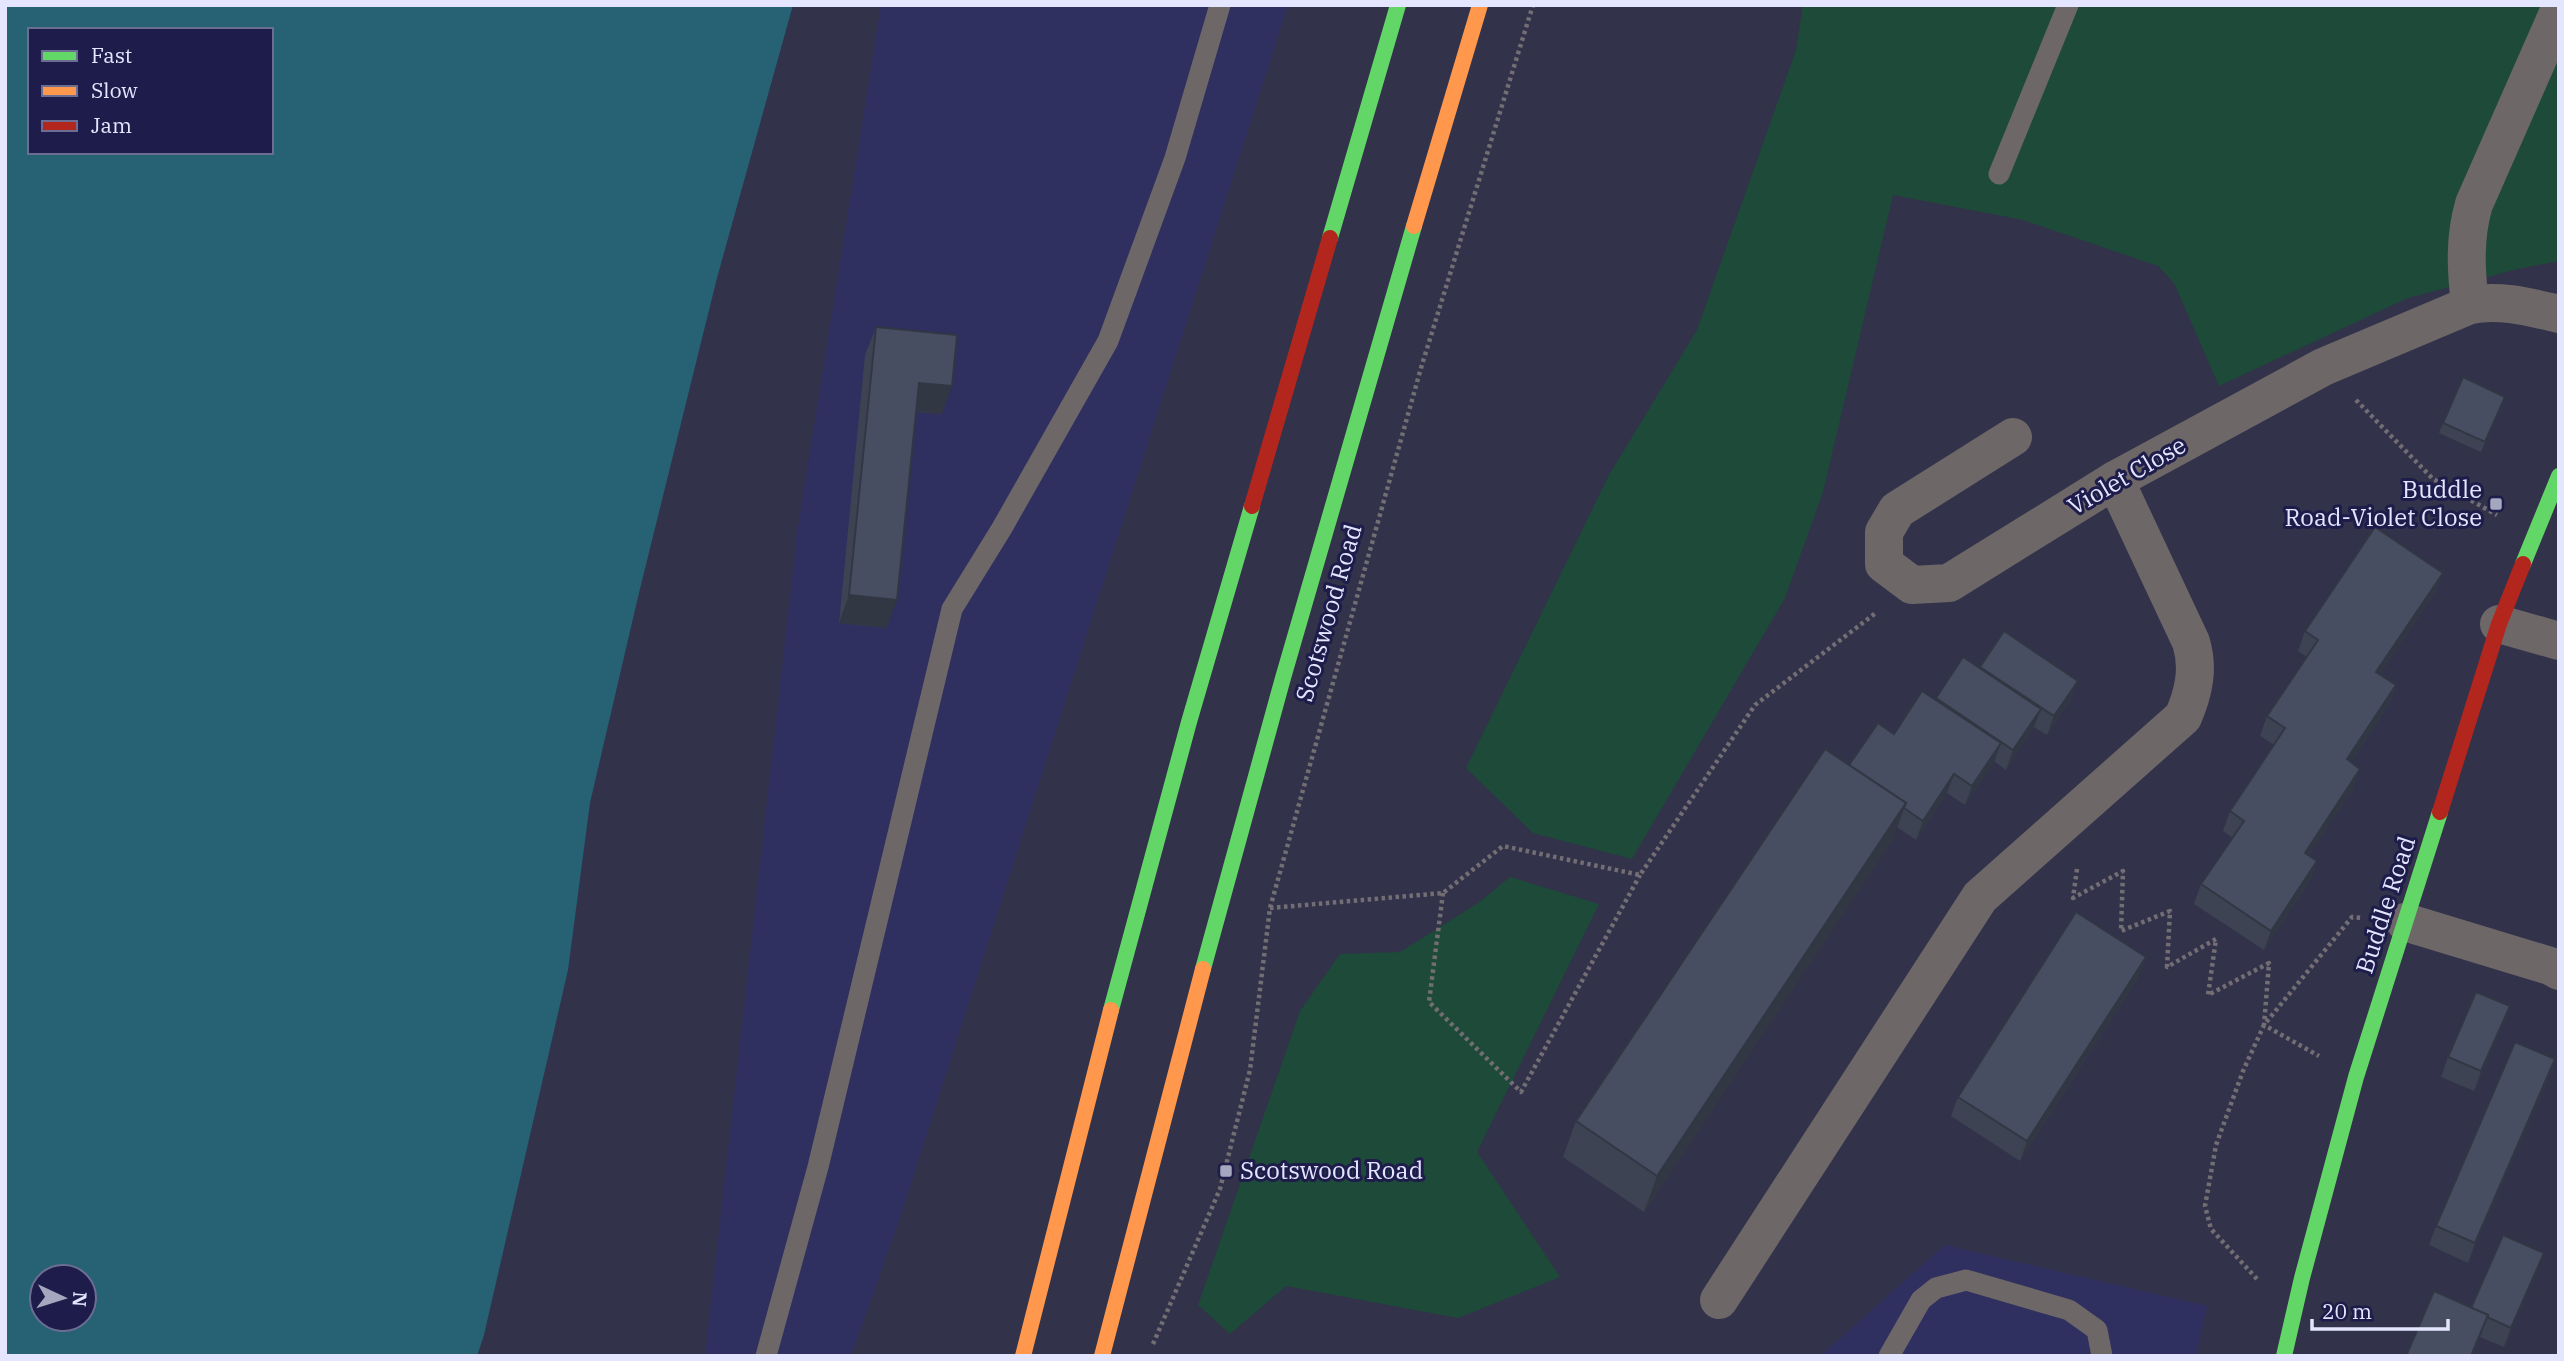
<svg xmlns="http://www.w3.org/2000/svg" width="2564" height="1361" viewBox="0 0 2564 1361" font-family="'IBM Plex Serif',serif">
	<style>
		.built { fill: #2f2f60 }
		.green { fill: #1e4a39 }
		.water { fill: #266174; fill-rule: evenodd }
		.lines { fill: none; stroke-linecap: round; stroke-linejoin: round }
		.path { stroke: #736e74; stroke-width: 4.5; stroke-dasharray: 3.5 3.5; stroke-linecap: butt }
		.lane { stroke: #6e6768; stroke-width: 21 }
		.street { stroke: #6e6768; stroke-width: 38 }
		.fast { stroke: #63d668; stroke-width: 16 }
		.slow { stroke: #ff974d; stroke-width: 16 }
		.jam { stroke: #b3261e; stroke-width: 16 }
		.wall { fill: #3e4353 }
		.shaded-wall { fill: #323744 }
		.building { fill: #484e61; stroke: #323744; stroke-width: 2 }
		.poi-dot { fill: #a5a7bf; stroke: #1d1c4a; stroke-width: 2.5 }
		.labels { text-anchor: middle; stroke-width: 6; stroke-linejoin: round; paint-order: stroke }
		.street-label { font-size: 24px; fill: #e3e6fe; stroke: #1d1c4a }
		.poi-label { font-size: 24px; fill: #e3e6fe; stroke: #1d1c4a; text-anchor: end }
	</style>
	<rect width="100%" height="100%" fill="#32324a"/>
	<!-- built -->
	<g class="built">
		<polygon points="881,5 1288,5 899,1221 851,1356 705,1356 797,533"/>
		<polygon points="1945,1245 2207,1306 2196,1356 1820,1356"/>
	</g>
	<!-- green -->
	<g class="green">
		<polygon points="1803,5 2559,5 2559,261 2518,269 2408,298 2219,386 2174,283 2158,266 2023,220 1893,195 1823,492 1785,598 1632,859 1533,833 1466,768 1609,475 1697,330 1796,50"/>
		<polygon points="1510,877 1599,904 1477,1152 1560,1277 1458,1318 1286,1286 1230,1334 1198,1305 1300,1011 1340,954 1400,952 1478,903"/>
	</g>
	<!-- water -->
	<path class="water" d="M5 5H793L717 278 638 597 590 803 568 970 484 1335 477 1356H5ZM30 30H271V152H30ZM42 1277H84V1319H42Z"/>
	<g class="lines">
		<!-- path -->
		<g class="path">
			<polyline points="2356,400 2433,479 2497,515"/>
			<polyline points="2077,869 2073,898 2123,871 2121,931 2170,911 2167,967 2216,939 2208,995 2269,963 2264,1025 2319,1056"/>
			<polyline points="1443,893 1429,1002 1521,1092 1640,875"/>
			<polyline points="1270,908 1443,893 1503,846 1640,875 1755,705 1877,612"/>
			<polyline points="2257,1279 2211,1229 2205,1206 2216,1145 2243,1071 2264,1025 2352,917 2362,918"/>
			<polyline points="1153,1344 1220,1189 1250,1070 1270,908 1421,368 1533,5"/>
		</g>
		<!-- lane -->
		<g class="lane">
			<polyline points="1999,174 2068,5"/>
			<polyline points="766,1356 818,1167 952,609 1002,528 1108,341 1175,158 1220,5"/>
			<polyline points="1889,1356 1921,1300 1936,1288 1966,1280 2069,1310 2097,1330 2102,1356"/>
		</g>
		<!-- street -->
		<g class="street">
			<path d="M2470 305C2466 270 2464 238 2474 204L2559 11"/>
			<path d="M2013 437 1897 510 1884 532V564L1912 585 1949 583 2115 480 2323 367 2470 305C2500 299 2529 307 2559 314"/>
			<polyline points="2499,624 2559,641"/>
			<polyline points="2405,922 2550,966 2559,971"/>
			<path d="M1719 1300 1980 897 2183 717C2194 692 2199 668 2191 642L2115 480"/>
		</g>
		<!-- fast -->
		<g class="fast">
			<polyline points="1330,238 1398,5"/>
			<polyline points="2523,564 2559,476"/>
			<polyline points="1203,969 1283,678 1414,226"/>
			<polyline points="1111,1010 1189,722 1252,506"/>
			<polyline points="2284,1356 2302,1278 2356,1077 2440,812"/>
		</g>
		<!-- slow -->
		<g class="slow">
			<polyline points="1414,226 1480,5"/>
			<polyline points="1023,1356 1111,1010"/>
			<polyline points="1102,1356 1203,969"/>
		</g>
		<!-- jam -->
		<g class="jam">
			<polyline points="1252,506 1330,238"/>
			<polyline points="2440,812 2499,624 2523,564"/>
		</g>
	</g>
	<!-- wall -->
	<g class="wall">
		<polygon points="876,327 942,414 916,412 887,628 839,623 865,355"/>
		<polygon points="2505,397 2481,452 2439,433 2443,423"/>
		<polygon points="2443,573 2435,592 2380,674 2396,685 2389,704 2351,762 2353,789 2309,855 2317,861 2310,881 2264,950 2194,904 2201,884 2233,838 2223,831 2230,811 2274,745 2260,736 2267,716 2307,657 2298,651 2305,631"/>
		<polygon points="1980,667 2070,700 2047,735 2034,727 2006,770 1994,761 1965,805 1947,793 1916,840 1897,827 1893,839 1644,1212 1563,1157 1576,1121 1849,765 1894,734 1935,699 1936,698 1980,668"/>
		<polygon points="2139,977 2020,1161 1951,1116 1958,1097"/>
		<polygon points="2510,1006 2502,1026 2474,1091 2441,1077 2448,1057"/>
		<polygon points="2555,1059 2548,1079 2468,1263 2429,1245 2436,1226"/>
		<polygon points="2537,1272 2504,1347 2480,1337 2473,1356 2471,1308"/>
	</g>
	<!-- shaded-wall -->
	<g class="shaded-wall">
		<polygon points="919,383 952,386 942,414 909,411"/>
		<polygon points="2443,573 2435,592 2369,691 2376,672"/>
		<polygon points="849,595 897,600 887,628 839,623"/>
		<polygon points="2078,681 2070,700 2047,735 2054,716"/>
		<polygon points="2396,685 2389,704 2340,779 2347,759"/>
		<polygon points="2041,709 2033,729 2006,770 2013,750"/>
		<polygon points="2001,743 1994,763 1965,805 1972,786"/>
		<polygon points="2360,769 2353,789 2298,872 2305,853"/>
		<polygon points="1954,774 1947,793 1916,840 1923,821"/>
		<polygon points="1906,803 1893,839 1644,1212 1657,1176"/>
		<polygon points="2317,861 2310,881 2264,950 2271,931"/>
		<polygon points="2146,957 2139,977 2020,1161 2027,1141"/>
		<polygon points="2510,1006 2502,1026 2474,1091 2481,1071"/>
		<polygon points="2555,1059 2548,1079 2468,1263 2475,1243"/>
		<polygon points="2544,1253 2537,1272 2504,1347 2511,1328"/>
		<polygon points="2488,1315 2478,1343 2473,1356 2471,1356"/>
	</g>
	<!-- building -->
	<g class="building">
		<polygon points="876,327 957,335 952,386 919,383 897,600 849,595"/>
		<polygon points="2463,377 2505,397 2485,442 2443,423"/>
		<polygon points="2375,527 2443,573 2376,672 2396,685 2347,759 2360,769 2305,853 2317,861 2271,931 2201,884 2244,821 2230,811 2285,728 2267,716 2318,640 2305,631"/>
		<polygon points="2004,631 2078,681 2054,716 1980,667"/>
		<polygon points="1963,657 2041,709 2013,750 1936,698"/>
		<polygon points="1922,691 2001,743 1972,786 1954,774 1923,821 1904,808 1906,803 1849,765 1878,723 1894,734"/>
		<polygon points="1825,749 1906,803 1657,1176 1576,1121"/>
		<polygon points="2076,912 2146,957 2027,1141 1958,1097"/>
		<polygon points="2476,992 2510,1006 2481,1071 2448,1057"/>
		<polygon points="2515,1042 2555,1059 2475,1243 2436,1226"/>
		<polygon points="2503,1235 2544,1253 2511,1328 2487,1317 2488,1315 2471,1308"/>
		<polygon points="2434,1291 2488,1315 2471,1356 2406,1356"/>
	</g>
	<!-- markers -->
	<g class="poi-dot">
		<rect x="2489" y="497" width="14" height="14" rx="3.5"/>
		<rect x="1219" y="1164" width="14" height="14" rx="3.5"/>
	</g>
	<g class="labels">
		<!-- street labels -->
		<g class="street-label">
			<text transform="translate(2127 476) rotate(-30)" y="8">Violet Close</text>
			<text transform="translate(1329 613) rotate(-74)" y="8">Scotswood Road</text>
			<text transform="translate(2386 905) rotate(-72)" y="8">Buddle Road</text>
		</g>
		<!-- poi labels -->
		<g class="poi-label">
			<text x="2482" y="498">Buddle<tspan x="2482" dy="28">Road-Violet Close</tspan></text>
			<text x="1240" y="1179" text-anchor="start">Scotswood Road</text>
		</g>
	</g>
	<!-- border -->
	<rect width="2564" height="1361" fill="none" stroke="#e3e6fe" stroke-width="14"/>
	<!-- legend -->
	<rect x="28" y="28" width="245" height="126" fill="#1d1c4a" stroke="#6c6d92" stroke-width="2"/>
	<rect x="42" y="51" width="35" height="10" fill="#63d668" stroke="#6c6d92" stroke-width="2"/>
	<text x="91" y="63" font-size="21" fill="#e3e6fe">Fast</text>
	<rect x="42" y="86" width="35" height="10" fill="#ff974d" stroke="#6c6d92" stroke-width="2"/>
	<text x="91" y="98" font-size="21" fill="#e3e6fe">Slow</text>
	<rect x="42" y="121" width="35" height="10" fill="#b3261e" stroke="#6c6d92" stroke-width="2"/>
	<text x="91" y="133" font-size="21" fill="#e3e6fe">Jam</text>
	<!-- north arrow -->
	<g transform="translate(63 1298) rotate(94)"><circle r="33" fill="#1d1c4a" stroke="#6c6d92" stroke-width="2"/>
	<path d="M0-5L12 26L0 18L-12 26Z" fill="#a5a7bf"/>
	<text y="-10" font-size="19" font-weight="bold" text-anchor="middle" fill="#e3e6fe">N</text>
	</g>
	<!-- scale -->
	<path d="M2312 1319v10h136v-10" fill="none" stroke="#e3e6fe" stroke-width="3.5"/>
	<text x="2322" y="1319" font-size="21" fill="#e3e6fe" stroke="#1d1c4a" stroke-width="5" paint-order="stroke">20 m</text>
</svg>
